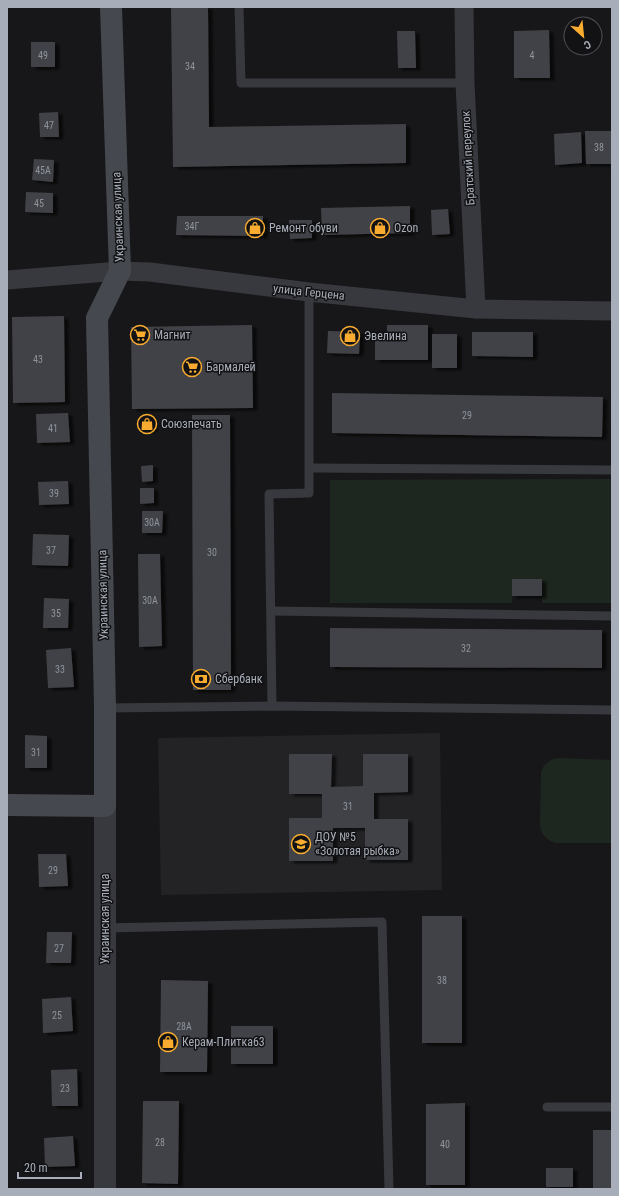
<svg xmlns="http://www.w3.org/2000/svg" width="619" height="1196" viewBox="0 0 619 1196" font-family="'Roboto Condensed',sans-serif">
	<style>
		.built { fill: #232326 }
		.green { fill: #1e271f }
		.building { fill: #414246; filter: url(#shadow) }
		.lines { fill: none; stroke-linecap: round; stroke-linejoin: round }
		.service { stroke: #38393e; stroke-width: 9 }
		.minor { stroke: #38393e; stroke-width: 19 }
		.tertiary { stroke: #38393e; stroke-width: 22 }
		.secondary { stroke: #45484e; stroke-width: 22 }
		.labels { text-anchor: middle; stroke-width: 3; stroke-linejoin: round; paint-order: stroke }
		.number-label { font-size: 10px; fill: #8e939c }
		.street-label { font-size: 12px; fill: #a8aeb9; stroke: #121214 }
		.poi-label { font-size: 12px; fill: #a8aeb9; stroke: #121214; text-anchor: start }
	</style>
	<defs>
		<filter id="shadow"><feDropShadow dx="4.5" dy="2.5" stdDeviation="1" flood-color="#0009"/></filter>
	</defs>
	<rect width="100%" height="100%" fill="#171719"/>
	<!-- built -->
	<polygon class="built" points="440,733 442,890 161,895 158,738"/>
	<!-- green -->
	<g class="green">
		<polygon points="612,479 612,603 542,603 542,579 512,579 512,603 330,603 330,480"/>
		<path d="M558 758 612 760V843H555C546 839 542 836 540 826L541 772C544 763 549 760 558 758Z"/>
	</g>
	<!-- building -->
	<g class="building">
		<polygon points="171,7 208,7 209,127 406,124 406,163 173,167"/>
		<polygon points="549,30 550,78 514,78 514,31"/>
		<polygon points="397,31 415,31 416,68 398,68"/>
		<rect x="31" y="42" width="24" height="25"/>
		<polygon points="58,112 59,137 40,137 39,113"/>
		<polygon points="585,131 612,131 612,164 586,164"/>
		<polygon points="581,132 582,163 555,165 554,134"/>
		<polygon points="34,159 54,160 53,182 32,180"/>
		<polygon points="26,192 53,193 53,213 25,212"/>
		<polygon points="410,206 410,233 322,235 321,208"/>
		<polygon points="448,209 450,234 432,235 431,210"/>
		<polygon points="177,216 263,216 263,236 176,235"/>
		<polygon points="289,220 312,220 312,238 290,239"/>
		<polygon points="64,316 65,402 13,403 12,317"/>
		<polygon points="252,325 253,408 132,409 131,327"/>
		<polygon points="387,325 428,325 428,360 375,360 375,336 387,336"/>
		<polygon points="328,331 360,332 359,354 327,353"/>
		<polygon points="472,332 533,332 533,357 472,356"/>
		<rect x="432" y="334" width="25" height="34"/>
		<polygon points="332,393 603,397 602,437 332,433"/>
		<polygon points="68,413 70,442 37,443 36,414"/>
		<polygon points="192,415 230,415 231,690 193,690"/>
		<rect x="141" y="418" width="12" height="12"/>
		<polygon points="153,465 153,481 142,482 141,466"/>
		<polygon points="68,481 69,504 39,505 38,482"/>
		<polygon points="140,488 154,488 154,503 140,504"/>
		<polygon points="142,511 163,511 162,533 142,533"/>
		<polygon points="33,534 69,535 68,566 32,565"/>
		<polygon points="138,554 160,554 162,646 139,647"/>
		<rect x="512" y="579" width="30" height="17"/>
		<polygon points="44,598 69,599 68,628 43,628"/>
		<polygon points="330,628 602,630 602,668 330,667"/>
		<polygon points="71,648 74,687 48,688 46,650"/>
		<polygon points="25,735 47,736 47,768 25,768"/>
		<polygon points="289,754 332,754 331,787 363,786 363,754 408,754 408,792 374,793 374,819 408,819 408,860 365,860 365,828 333,828 333,861 289,861 289,818 322,818 322,794 289,794"/>
		<polygon points="38,854 66,854 68,886 39,887"/>
		<rect x="422" y="916" width="40" height="127"/>
		<polygon points="47,932 72,932 71,963 46,963"/>
		<polygon points="161,980 208,981 207,1072 160,1072"/>
		<polygon points="71,997 73,1031 43,1033 42,999"/>
		<rect x="231" y="1026" width="42" height="38"/>
		<polygon points="77,1069 78,1106 52,1106 51,1070"/>
		<polygon points="143,1101 179,1101 178,1184 142,1183"/>
		<polygon points="465,1103 465,1185 426,1185 426,1104"/>
		<rect x="593" y="1130" width="19" height="59"/>
		<polygon points="73,1136 75,1166 45,1167 44,1138"/>
		<rect x="546" y="1168" width="27" height="19"/>
	</g>
	<g class="lines">
		<!-- service -->
		<g class="service">
			<polyline points="239,7 241,83 465,83"/>
			<polyline points="310,468 612,470"/>
			<polyline points="271,611 612,616"/>
			<polyline points="272,706 269,494 309,493 309,292"/>
			<polyline points="105,708 272,706 612,710"/>
			<polyline points="106,928 382,922 389,1189"/>
			<polyline points="547,1107 612,1107"/>
		</g>
		<!-- minor -->
		<g class="minor">
			<polyline points="464,7 465,83 476,309"/>
			<polyline points="7,280 120,271 150,272 309,292 476,309 612,311"/>
		</g>
		<!-- tertiary -->
		<polyline class="tertiary" points="105,806 105,1189"/>
		<!-- secondary -->
		<polyline class="secondary" points="7,805 105,806 105,708 97,318 120,271 111,7"/>
	</g>
	<!-- icons -->
	<defs>
		<g id="shop-ring" transform="scale(1)"><circle r="9.5" fill="#121214" stroke="#f9ac2f" stroke-width="1.5"/><path d="M-5-2.5h2.3a2.7 3.5 0 0 1 5.4 0H5L5.5 6h-11ZM-1.5-2.5h3a1.5 2.3 0 0 0-3 0Z" fill="#f9ac2f"/></g>
		<g id="supermarket-ring" transform="scale(1)"><circle r="9.5" fill="#121214" stroke="#f9ac2f" stroke-width="1.5"/><path d="M-6-5.5h2.5l.6 2H6L4.5 2H-2.5L-4.4-4H-6ZM-1.5 3.2a1.3 1.3 0 1 0 .1 0ZM3 3.2a1.3 1.3 0 1 0 .1 0Z" fill="#f9ac2f"/></g>
		<g id="bank-ring" transform="scale(1)"><circle r="9.5" fill="#121214" stroke="#f9ac2f" stroke-width="1.5"/><path d="M-6-4H6V4H-6ZM0-2.3a2.3 2.3 0 1 0 0 4.6a2.3 2.3 0 1 0 0-4.6Z" fill="#f9ac2f"/></g>
		<g id="school-ring" transform="scale(1)"><circle r="9.5" fill="#121214" stroke="#f9ac2f" stroke-width="1.5"/><path d="M0-5L7-2L0 1L-7-2ZM-4 1L0 2.5L4 1V4Q0 6-4 4Z" fill="#f9ac2f"/></g>
	</defs>
	<g fill-rule="evenodd">
		<use href="#shop-ring" x="255" y="228"/>
		<use href="#shop-ring" x="380" y="228"/>
		<use href="#supermarket-ring" x="140" y="335"/>
		<use href="#shop-ring" x="350" y="336"/>
		<use href="#supermarket-ring" x="192" y="367"/>
		<use href="#shop-ring" x="147" y="424"/>
		<use href="#bank-ring" x="201" y="679"/>
		<use href="#school-ring" x="301" y="844"/>
		<use href="#shop-ring" x="168" y="1042"/>
	</g>
	<g class="labels">
		<!-- number labels -->
		<g class="number-label">
			<text x="43" y="59">49</text>
			<text x="532" y="59">4</text>
			<text x="190" y="70">34</text>
			<text x="49" y="129">47</text>
			<text x="599" y="151">38</text>
			<text x="43" y="174">45А</text>
			<text x="39" y="207">45</text>
			<text x="192" y="230">34Г</text>
			<text x="38" y="363">43</text>
			<text x="467" y="419">29</text>
			<text x="53" y="432">41</text>
			<text x="54" y="497">39</text>
			<text x="152" y="526">30А</text>
			<text x="51" y="554">37</text>
			<text x="212" y="556">30</text>
			<text x="150" y="604">30А</text>
			<text x="56" y="617">35</text>
			<text x="466" y="652">32</text>
			<text x="60" y="673">33</text>
			<text x="36" y="756">31</text>
			<text x="348" y="810">31</text>
			<text x="53" y="874">29</text>
			<text x="59" y="952">27</text>
			<text x="442" y="984">38</text>
			<text x="57" y="1019">25</text>
			<text x="184" y="1030">28А</text>
			<text x="65" y="1092">23</text>
			<text x="160" y="1146">28</text>
			<text x="445" y="1148">40</text>
		</g>
		<!-- street labels -->
		<g class="street-label">
			<text transform="translate(468 158) rotate(-93)" y="4">Братский переулок</text>
			<text transform="translate(118 217) rotate(-92)" y="4">Украинская улица</text>
			<text transform="translate(309 292) rotate(6)" y="4">улица Герцена</text>
			<text transform="translate(103 595) rotate(-91)" y="4">Украинская улица</text>
			<text transform="translate(105 919) rotate(-90)" y="4">Украинская улица</text>
		</g>
		<!-- poi labels -->
		<g class="poi-label">
			<text x="269" y="232">Ремонт обуви</text>
			<text x="394" y="232">Ozon</text>
			<text x="154" y="339">Магнит</text>
			<text x="364" y="340">Эвелина</text>
			<text x="206" y="371">Бармалей</text>
			<text x="161" y="428">Союзпечать</text>
			<text x="215" y="683">Сбербанк</text>
			<text x="315" y="841">ДОУ №5<tspan x="315" dy="14">«Золотая рыбка»</tspan></text>
			<text x="182" y="1046">Керам-Плитка63</text>
		</g>
	</g>
	<!-- border -->
	<rect width="619" height="1196" fill="none" stroke="#a8aeb9" stroke-width="16"/>
	<!-- north arrow -->
	<g transform="translate(583 36) rotate(153)"><circle r="19" fill="#121214" stroke="#4e5056"/>
	<path d="M0-3L7 15L0 10L-7 15Z" fill="#f9ac2f"/>
	<text y="-6" font-size="11" font-weight="bold" text-anchor="middle" fill="#a8aeb9">С</text>
	</g>
	<!-- scale -->
	<path d="M18 1172v6h63v-6" fill="none" stroke="#a8aeb9" stroke-width="2"/>
	<text x="24" y="1172" font-size="12" fill="#a8aeb9" stroke="#121214" stroke-width="3" paint-order="stroke">20 m</text>
</svg>
